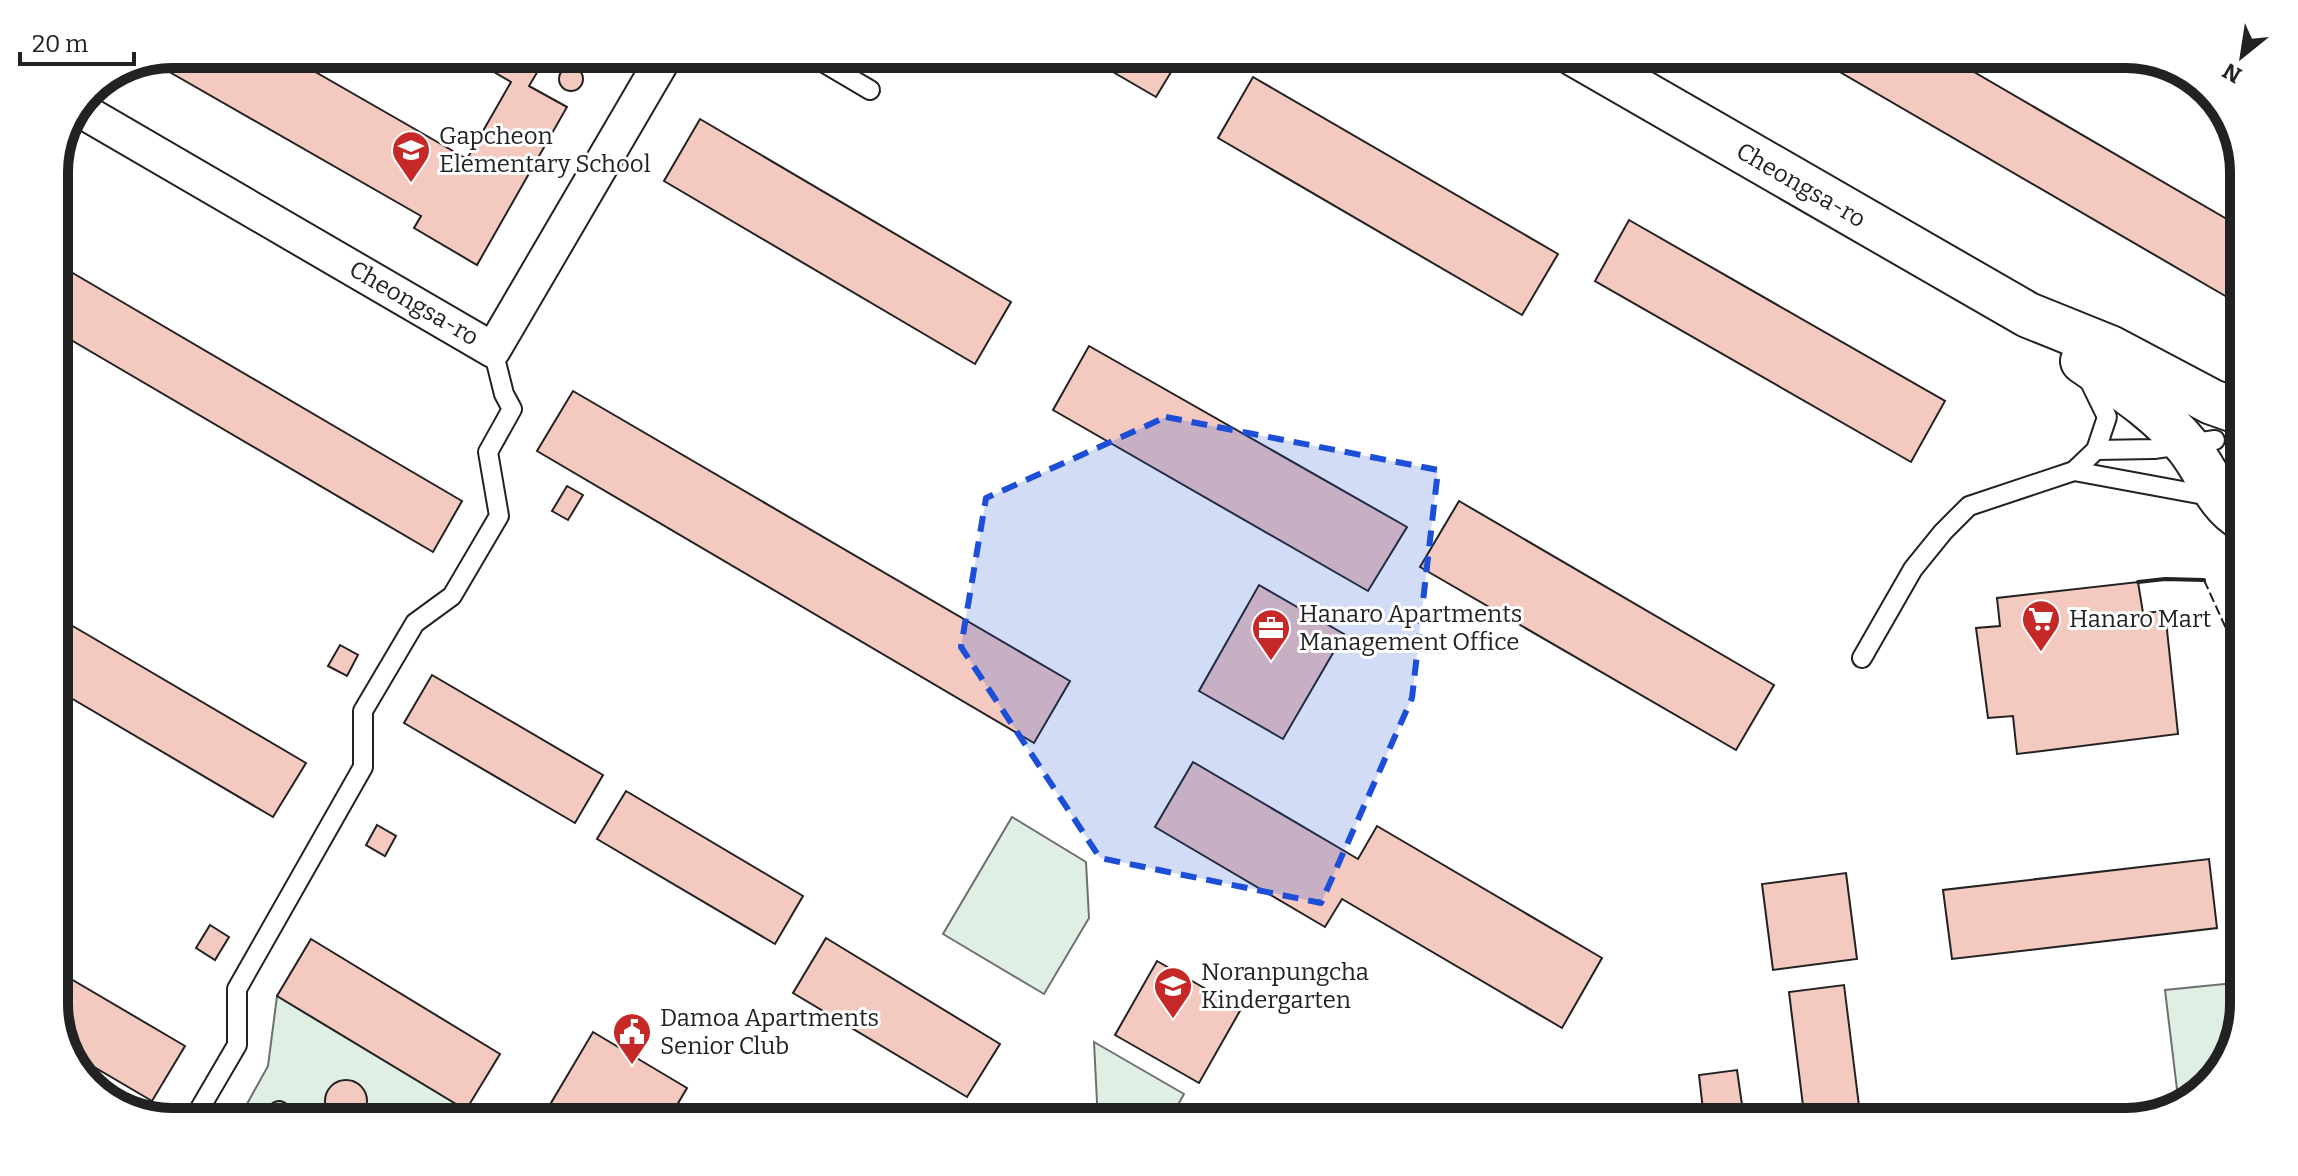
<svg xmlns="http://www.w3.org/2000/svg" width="2298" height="1176" viewBox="0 0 2298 1176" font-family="Bitter,serif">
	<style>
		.green { fill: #e0efe3; stroke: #6f6f6f; stroke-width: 2 }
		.building { fill: #f3c9c0; stroke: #222; stroke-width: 2 }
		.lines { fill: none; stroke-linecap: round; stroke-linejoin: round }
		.lane-casing { stroke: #222; stroke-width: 22 }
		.street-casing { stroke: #222; stroke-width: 38 }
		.secondary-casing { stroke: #222; stroke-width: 48 }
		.lane { stroke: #fff; stroke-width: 18 }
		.street { stroke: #fff; stroke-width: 34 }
		.secondary { stroke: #fff; stroke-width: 44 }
		.fence { stroke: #222; stroke-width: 2; stroke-dasharray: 10 4; stroke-linecap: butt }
		.wall { stroke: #222; stroke-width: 4 }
		.marked { fill: #1d4ed8; fill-opacity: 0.2; stroke: #1d4ed8; stroke-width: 6; stroke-dasharray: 16 10; stroke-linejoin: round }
		.labels { text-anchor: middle; stroke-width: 6; stroke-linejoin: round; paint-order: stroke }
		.poi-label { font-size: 24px; fill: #222; stroke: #fff; text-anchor: start }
		.street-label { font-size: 24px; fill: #222; stroke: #fff }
		.rim { fill: none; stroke: #222; stroke-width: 10 }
	</style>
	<rect width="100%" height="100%" fill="#fff"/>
	<!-- green -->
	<g class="green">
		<polygon points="1012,817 1086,862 1089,918 1044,994 943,934"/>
		<path d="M2234 983C2240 1034 2243 1043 2208 1083 2198 1094 2193 1102 2179 1106L2165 990Z"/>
		<polygon points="277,996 466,1110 460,1122 237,1122 268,1066"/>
		<polygon points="1094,1042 1184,1094 1168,1122 1098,1122"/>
	</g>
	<!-- building -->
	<g class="building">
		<polygon points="172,54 284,54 467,159 511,82 463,54 548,54 529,86 567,107 477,265 414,228 421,216 152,62"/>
		<polygon points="1082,54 1182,54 1156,97"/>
		<polygon points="1809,54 1943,54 2244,229 2244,267 2227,297"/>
		<circle cx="571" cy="79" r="12"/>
		<polygon points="1253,77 1558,254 1522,315 1218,138"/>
		<polygon points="700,119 1011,302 975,364 664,181"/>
		<polygon points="1629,220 1945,401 1911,462 1595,281"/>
		<polygon points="54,262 462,501 433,552 54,330"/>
		<polygon points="1089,346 1407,527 1368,591 1053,410"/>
		<polygon points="573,391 1070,681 1034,743 537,451"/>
		<polygon points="567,486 583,495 568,520 552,511"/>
		<polygon points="1459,501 1774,685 1736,750 1420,567"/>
		<polygon points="2138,582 2143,613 2165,611 2178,734 2017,754 2013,716 1988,718 1976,628 2000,626 1997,598"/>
		<polygon points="1259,585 1344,634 1283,739 1199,691"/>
		<polygon points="54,615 306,763 273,817 54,688"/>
		<polygon points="340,645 358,655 347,676 328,666"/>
		<polygon points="432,675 603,775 575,823 404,723"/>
		<polygon points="1193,762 1358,859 1377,826 1602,958 1562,1028 1342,899 1325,927 1155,827"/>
		<polygon points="626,791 803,896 775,944 597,839"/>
		<polygon points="377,825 396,836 385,856 366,845"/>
		<polygon points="2209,859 2217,928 1952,959 1943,890"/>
		<polygon points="1846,873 1857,959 1773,970 1762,884"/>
		<polygon points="210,925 229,937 215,960 196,948"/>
		<polygon points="826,938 1000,1044 967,1097 793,993"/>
		<polygon points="311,939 500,1054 466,1110 277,996"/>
		<polygon points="1157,961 1241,1009 1199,1083 1115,1035"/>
		<polygon points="54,969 185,1046 152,1101 67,1051 54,1012"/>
		<polygon points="1844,985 1861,1122 1805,1122 1789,992"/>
		<polygon points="593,1032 687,1088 667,1122 584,1122 551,1103"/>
		<polygon points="1737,1070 1742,1105 1703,1110 1699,1075"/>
		<circle cx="346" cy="1101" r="21"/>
		<circle cx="279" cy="1112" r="11"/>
		<polygon points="1213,1112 1231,1122 1208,1122"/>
	</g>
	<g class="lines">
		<!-- lane casing -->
		<g class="lane-casing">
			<g id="lane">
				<polyline points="809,54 870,90"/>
				<polyline points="2096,450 2154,449 2215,440"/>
				<polyline points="2074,471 2096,450 2107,417 2088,378"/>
				<polyline points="1862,658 1913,569 1943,532 1969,506 2074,471 2215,497"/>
				<polyline points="192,1122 237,1045 237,989 363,767 363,711 415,623 452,596 499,516 488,452 512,409 504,394 493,350"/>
			</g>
		</g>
		<!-- street casing -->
		<g class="street-casing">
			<polyline id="street" points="79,109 493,350 666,54"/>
		</g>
		<!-- secondary casing -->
		<g class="secondary-casing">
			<g id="secondary">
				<polyline points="1575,54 2028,315 2110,348 2212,402 2243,413"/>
				<path d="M2083 361C2121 387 2159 411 2188 447 2208 472 2216 503 2244 519"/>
			</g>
		</g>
		<!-- lane -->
		<use href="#lane" class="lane"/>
		<!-- street -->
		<use href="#street" class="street"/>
		<!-- secondary -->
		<use href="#secondary" class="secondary"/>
		<!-- fence -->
		<polyline class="fence" points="2204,580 2229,635 2244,707"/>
		<!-- wall -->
		<polyline class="wall" points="2138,582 2165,579 2204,580"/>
	</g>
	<!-- marked area -->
	<path class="marked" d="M1166 417 1438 470 1412 698 1321 903 1100 858 961 647 986 498Z"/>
	<!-- icons -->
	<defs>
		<g id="school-pin" transform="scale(2)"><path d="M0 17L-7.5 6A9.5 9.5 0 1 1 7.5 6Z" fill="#c62828" stroke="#fff"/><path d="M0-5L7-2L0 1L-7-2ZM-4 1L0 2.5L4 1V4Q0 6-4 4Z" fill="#fff"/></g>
		<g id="supermarket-pin" transform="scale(2)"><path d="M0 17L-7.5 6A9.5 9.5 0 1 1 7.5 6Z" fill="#c62828" stroke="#fff"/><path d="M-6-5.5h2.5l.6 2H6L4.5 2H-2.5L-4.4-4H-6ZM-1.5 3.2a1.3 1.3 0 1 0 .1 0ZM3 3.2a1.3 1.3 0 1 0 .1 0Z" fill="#fff"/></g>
		<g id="office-pin" transform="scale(2)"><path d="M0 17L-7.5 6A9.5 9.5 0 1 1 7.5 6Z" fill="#c62828" stroke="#fff"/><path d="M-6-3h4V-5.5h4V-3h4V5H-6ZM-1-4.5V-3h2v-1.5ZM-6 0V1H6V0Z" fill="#fff"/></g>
		<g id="civic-pin" transform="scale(2)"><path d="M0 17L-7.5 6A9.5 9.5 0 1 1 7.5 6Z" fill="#c62828" stroke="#fff"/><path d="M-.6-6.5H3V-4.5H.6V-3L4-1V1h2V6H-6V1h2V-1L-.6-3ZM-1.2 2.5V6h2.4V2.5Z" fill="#fff"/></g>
	</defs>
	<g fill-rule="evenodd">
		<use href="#school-pin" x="411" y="150"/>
		<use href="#supermarket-pin" x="2041" y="619"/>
		<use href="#office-pin" x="1271" y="628"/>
		<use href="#school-pin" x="1173" y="986"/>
		<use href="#civic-pin" x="632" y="1032"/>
	</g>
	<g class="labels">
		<!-- poi labels -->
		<g class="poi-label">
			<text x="439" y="144">Gapcheon<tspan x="439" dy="28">Elementary School</tspan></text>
			<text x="1299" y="622">Hanaro Apartments<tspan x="1299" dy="28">Management Office</tspan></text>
			<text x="2069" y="627">Hanaro Mart</text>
			<text x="1201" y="980">Noranpungcha<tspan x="1201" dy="28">Kindergarten</tspan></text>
			<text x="660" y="1026">Damoa Apartments<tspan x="660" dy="28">Senior Club</tspan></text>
		</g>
		<!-- street labels -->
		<g class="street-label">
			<text transform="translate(1801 185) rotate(30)" y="8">Cheongsa-ro</text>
			<text transform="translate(414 303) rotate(30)" y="8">Cheongsa-ro</text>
		</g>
	</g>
	<!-- crop -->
	<path d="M0 0H2298V1176H0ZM172 68H2126A104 104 0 0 1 2230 172V1004A104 104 0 0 1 2126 1108H172A104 104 0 0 1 68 1004V172A104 104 0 0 1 172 68Z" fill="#fff" fill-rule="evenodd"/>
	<path class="rim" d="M172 68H2126A104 104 0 0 1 2230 172V1004A104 104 0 0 1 2126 1108H172A104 104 0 0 1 68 1004V172A104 104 0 0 1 172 68Z"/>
	<!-- north arrow -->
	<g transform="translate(2242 56) rotate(210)" stroke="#ffffff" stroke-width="6" paint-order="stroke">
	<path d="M0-6L14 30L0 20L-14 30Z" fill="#222222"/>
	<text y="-12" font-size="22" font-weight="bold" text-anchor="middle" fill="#222222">N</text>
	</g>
	<!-- scale -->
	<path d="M20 52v12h114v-12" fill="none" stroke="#222222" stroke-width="4"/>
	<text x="32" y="52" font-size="24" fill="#222222" stroke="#ffffff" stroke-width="6" paint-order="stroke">20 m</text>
</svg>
